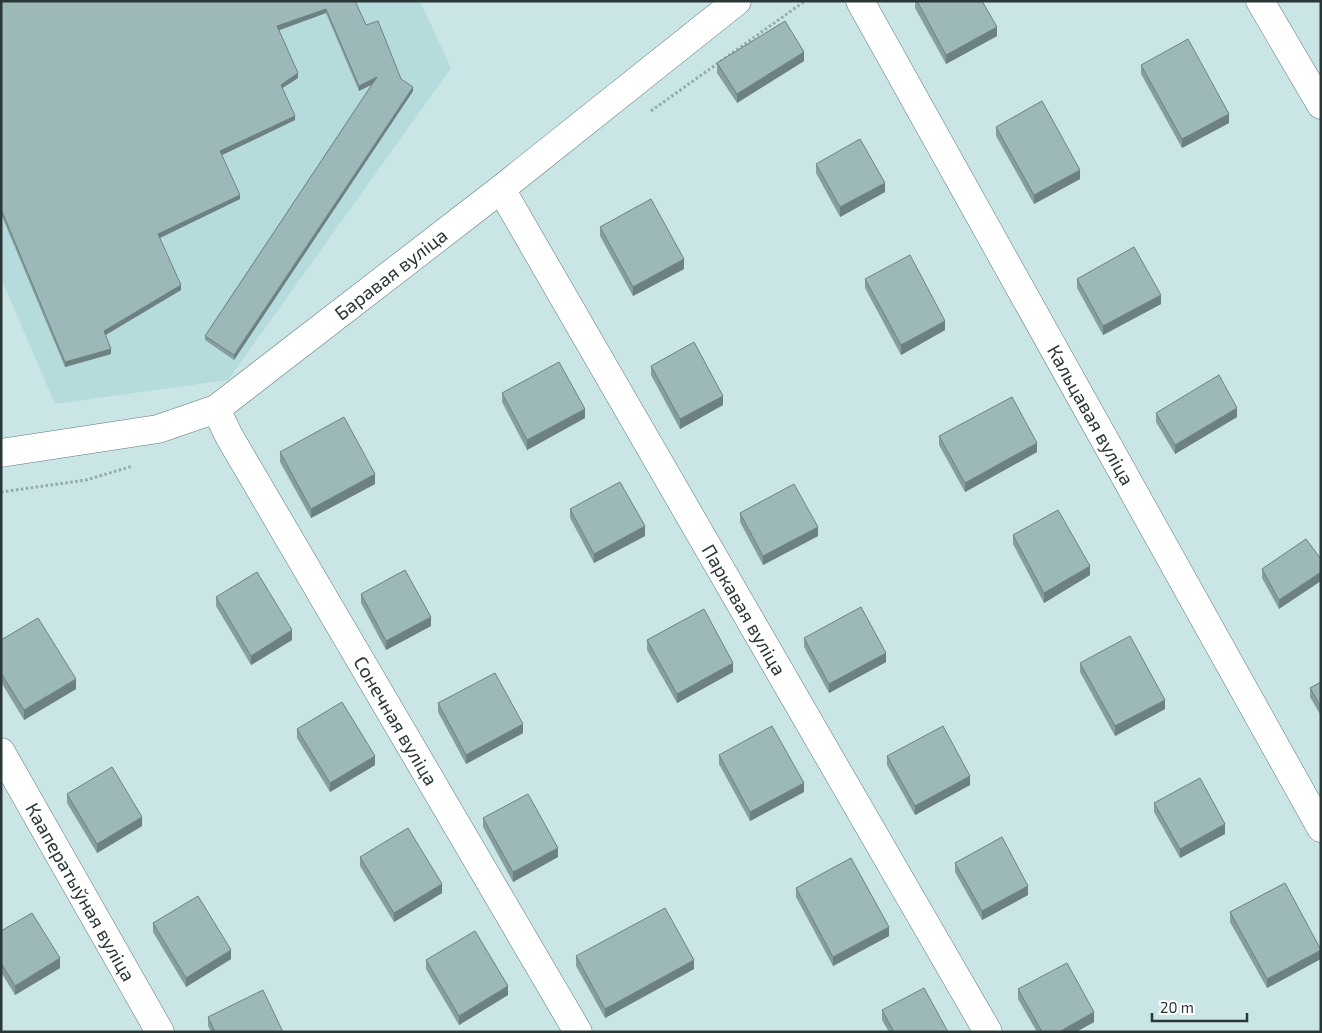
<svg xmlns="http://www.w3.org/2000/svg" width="1322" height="1033" viewBox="0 0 1322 1033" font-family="'Exo 2',sans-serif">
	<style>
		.built { fill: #b6dbdd }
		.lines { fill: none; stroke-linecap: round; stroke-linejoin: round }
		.minor-casing { stroke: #5f797a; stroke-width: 29 }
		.path { stroke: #94aaab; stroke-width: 3; stroke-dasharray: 2.5 2.5; stroke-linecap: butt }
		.minor { stroke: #fff; stroke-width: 28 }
		.wall { fill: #879e9f }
		.shaded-wall { fill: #6e8182 }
		.building { fill: #9db8b9; stroke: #6e8182 }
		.labels { text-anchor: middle; stroke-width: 4; stroke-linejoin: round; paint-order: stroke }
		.street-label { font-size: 19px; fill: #2b3637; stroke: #fff }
	</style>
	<rect width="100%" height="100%" fill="#c9e5e6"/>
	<!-- built -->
	<polygon class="built" points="1,1 420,1 451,68 228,380 55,404 1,278"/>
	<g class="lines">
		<!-- minor casing -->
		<g class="minor-casing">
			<g id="minor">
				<path id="s1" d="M860 1 1321 828"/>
				<polyline points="1260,1 1321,105"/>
				<path id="s2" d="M501 189 988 1032"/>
				<path id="s3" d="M216 409 229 436 578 1032"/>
				<path id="s4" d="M1 453 158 429 216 409 501 189 737 1"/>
				<path id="s5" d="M1 752 160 1032"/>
			</g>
		</g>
		<!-- path -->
		<g class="path">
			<polyline points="651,111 805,1"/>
			<polyline points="1,492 86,480 133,466"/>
		</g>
		<!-- minor -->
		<use href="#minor" class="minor"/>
	</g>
	<!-- wall -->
	<g class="wall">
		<polygon points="1,1 355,1 366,25 401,79 413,91 234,360 205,340 205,336 372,84 359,91 326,13 279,30 298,78 282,88 295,120 222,155 240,199 159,238 181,290 105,335 111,354 65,367 1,214"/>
		<polygon points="915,1 982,1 997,36 946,64 915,8"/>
		<polygon points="804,61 737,103 717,73 717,63"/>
		<polygon points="1141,65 1229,123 1182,148 1141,74"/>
		<polygon points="996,127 1080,179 1034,204 996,136"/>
		<polygon points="816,164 885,192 840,217 816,173"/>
		<polygon points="600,227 684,269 633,296 600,236"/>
		<polygon points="865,279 945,330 901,355 865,288"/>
		<polygon points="1077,279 1161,304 1103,335 1077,288"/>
		<polygon points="651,366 723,405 680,429 651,375"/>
		<polygon points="502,393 585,418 527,450 502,402"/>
		<polygon points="1156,413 1237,417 1175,454 1156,422"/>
		<polygon points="939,436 1037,452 965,492 939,445"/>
		<polygon points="280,452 375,484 311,518 280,462"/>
		<polygon points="570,509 645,536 594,563 570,518"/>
		<polygon points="740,513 818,536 763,565 740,522"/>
		<polygon points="1013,535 1090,575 1044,603 1013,544"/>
		<polygon points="1306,539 1279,609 1262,578 1262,569"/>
		<polygon points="361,594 431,626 386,650 361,603"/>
		<polygon points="216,597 292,640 251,665 216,606"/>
		<polygon points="804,638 886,662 829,693 804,647"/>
		<polygon points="1,640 76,689 24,720 1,682"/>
		<polygon points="647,640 733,672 677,703 647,650"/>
		<polygon points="1080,663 1165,709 1115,736 1080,672"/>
		<polygon points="1321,682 1321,716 1310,697 1310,688"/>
		<polygon points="438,703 523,733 466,764 438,712"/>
		<polygon points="297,729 375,765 330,792 297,738"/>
		<polygon points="719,755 804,792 750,821 719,764"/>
		<polygon points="887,756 970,785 915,815 887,765"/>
		<polygon points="67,794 142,826 97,853 67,803"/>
		<polygon points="1154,803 1225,834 1180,858 1154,812"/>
		<polygon points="483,818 558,857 513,882 483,827"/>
		<polygon points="360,857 442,893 394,922 360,866"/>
		<polygon points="955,863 1028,895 982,920 955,872"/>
		<polygon points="1285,883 1267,988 1230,922 1230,912"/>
		<polygon points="796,888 889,936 833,966 796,897"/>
		<polygon points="153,923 231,959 186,987 153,932"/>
		<polygon points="1,931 60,968 15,995 1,972"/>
		<polygon points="576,956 694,969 605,1018 576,966"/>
		<polygon points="426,960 508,995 459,1025 426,969"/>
		<polygon points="1018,989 1094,1022 1076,1032 1037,1032 1018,999"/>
		<polygon points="882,1010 948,1032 889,1032 882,1020"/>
		<polygon points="208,1017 283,1032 211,1032 208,1026"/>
	</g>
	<!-- shaded-wall -->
	<g class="shaded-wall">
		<polygon points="326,9 326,13 277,31 277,26"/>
		<polygon points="997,27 997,36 946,64 946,55"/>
		<polygon points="804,52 804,61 737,103 737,94"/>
		<polygon points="298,73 298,78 281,89 281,85"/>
		<polygon points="377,77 377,82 359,91 359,86"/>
		<polygon points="413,87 413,91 234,360 234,355"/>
		<polygon points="1229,114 1229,123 1182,148 1182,139"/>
		<polygon points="295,116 295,120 220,156 220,151"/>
		<polygon points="1080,170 1080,179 1034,204 1034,195"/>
		<polygon points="885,183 885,192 840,217 840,207"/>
		<polygon points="240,195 240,199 158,239 158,234"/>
		<polygon points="684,259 684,269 633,296 633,287"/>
		<polygon points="181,285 181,290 104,336 104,331"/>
		<polygon points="1161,295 1161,304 1103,335 1103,326"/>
		<polygon points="945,321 945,330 901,355 901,345"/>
		<polygon points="111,349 111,354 65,367 65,362"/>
		<polygon points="723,396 723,405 680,429 680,419"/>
		<polygon points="1237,408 1237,417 1175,454 1175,445"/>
		<polygon points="585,409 585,418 527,450 527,440"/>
		<polygon points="1037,443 1037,452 965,492 965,483"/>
		<polygon points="375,474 375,484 311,518 311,509"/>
		<polygon points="645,526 645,536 594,563 594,554"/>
		<polygon points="818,527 818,536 763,565 763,556"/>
		<polygon points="1090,566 1090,575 1044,603 1044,593"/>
		<polygon points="1321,572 1321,581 1279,609 1279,600"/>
		<polygon points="431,617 431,626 386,650 386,641"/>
		<polygon points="292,630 292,640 251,665 251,656"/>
		<polygon points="886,653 886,662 829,693 829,684"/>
		<polygon points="733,663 733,672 677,703 677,694"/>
		<polygon points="76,679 76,689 24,720 24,710"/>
		<polygon points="1165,700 1165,709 1115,736 1115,726"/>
		<polygon points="523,724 523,733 466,764 466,755"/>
		<polygon points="375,756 375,765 330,792 330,783"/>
		<polygon points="970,776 970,785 915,815 915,806"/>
		<polygon points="804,783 804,792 750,821 750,812"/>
		<polygon points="142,817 142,826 97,853 97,844"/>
		<polygon points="1225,824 1225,834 1180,858 1180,849"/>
		<polygon points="558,848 558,857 513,882 513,872"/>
		<polygon points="442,884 442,893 394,922 394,913"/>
		<polygon points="1028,886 1028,895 982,920 982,911"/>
		<polygon points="889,927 889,936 833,966 833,957"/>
		<polygon points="231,950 231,959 186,987 186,978"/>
		<polygon points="1321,950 1321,959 1267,988 1267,979"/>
		<polygon points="60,958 60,968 15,995 15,986"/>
		<polygon points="694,960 694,969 605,1018 605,1009"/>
		<polygon points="508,986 508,995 459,1025 459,1016"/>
		<polygon points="1094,1012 1094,1022 1076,1032 1059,1032"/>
	</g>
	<!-- building -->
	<g class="building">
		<polygon points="1,1 355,1 366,25 378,21 401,79 413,87 234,355 205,336 377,77 359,86 326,9 277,26 298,73 281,85 295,116 220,151 240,195 158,234 181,285 104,331 111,349 65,362 1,209"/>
		<polygon points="917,1 982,1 997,27 946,55"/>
		<polygon points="785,21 804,52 737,94 717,63"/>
		<polygon points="1188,39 1229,114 1182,139 1141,65"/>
		<polygon points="1042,101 1080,170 1034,195 996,127"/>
		<polygon points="860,139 885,183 840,207 816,164"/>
		<polygon points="651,199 684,259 633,287 600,227"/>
		<polygon points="1134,247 1161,295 1103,326 1077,279"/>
		<polygon points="910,255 945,321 901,345 865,279"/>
		<polygon points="694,342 723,396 680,419 651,366"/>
		<polygon points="559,362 585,409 527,440 502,393"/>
		<polygon points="1219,375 1237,408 1175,445 1156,413"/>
		<polygon points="1012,397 1037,443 965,483 939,436"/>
		<polygon points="344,417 375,474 311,509 280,452"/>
		<polygon points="620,482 645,526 594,554 570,509"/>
		<polygon points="794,484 818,527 763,556 740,513"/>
		<polygon points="1058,510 1090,566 1044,593 1013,535"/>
		<polygon points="1306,539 1321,559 1321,572 1279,600 1262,569"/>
		<polygon points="405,570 431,617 386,641 361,594"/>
		<polygon points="257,572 292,630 251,656 216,597"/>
		<polygon points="861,607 886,653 829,684 804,638"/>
		<polygon points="704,609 733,663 677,694 647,640"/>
		<polygon points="38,618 76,679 24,710 1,673 1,640"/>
		<polygon points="1130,636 1165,700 1115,726 1080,663"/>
		<polygon points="495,673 523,724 466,755 438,703"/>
		<polygon points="1321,682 1321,707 1310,688"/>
		<polygon points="342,702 375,756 330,783 297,729"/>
		<polygon points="772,726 804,783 750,812 719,755"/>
		<polygon points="943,726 970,776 915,806 887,756"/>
		<polygon points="112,767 142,817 97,844 67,794"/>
		<polygon points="1200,778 1225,824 1180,849 1154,803"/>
		<polygon points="528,794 558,848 513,872 483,818"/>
		<polygon points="408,828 442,884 394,913 360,857"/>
		<polygon points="1002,837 1028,886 982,911 955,863"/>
		<polygon points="851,858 889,927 833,957 796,888"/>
		<polygon points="1285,883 1321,950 1267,979 1230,912"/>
		<polygon points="198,896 231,950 186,978 153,923"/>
		<polygon points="665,908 694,960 605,1009 576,956"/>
		<polygon points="32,913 60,958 15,986 1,963 1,931"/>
		<polygon points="475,931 508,986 459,1016 426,960"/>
		<polygon points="1067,963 1094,1012 1059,1032 1042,1032 1018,989"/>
		<polygon points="924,988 948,1032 894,1032 882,1010"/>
		<polygon points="263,990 283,1032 215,1032 208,1017"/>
	</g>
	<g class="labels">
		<!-- street labels -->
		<g class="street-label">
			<text dy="7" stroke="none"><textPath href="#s4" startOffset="441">Баравая вуліца</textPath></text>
			<text dy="7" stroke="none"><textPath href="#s1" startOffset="474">Кальцавая вуліца</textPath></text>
			<text dy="7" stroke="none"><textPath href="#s2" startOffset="486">Паркавая вуліца</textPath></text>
			<text dy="7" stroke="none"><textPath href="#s3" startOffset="360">Сонечная вуліца</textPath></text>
			<text dy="7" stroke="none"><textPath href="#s5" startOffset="161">Кааператыўная вуліца</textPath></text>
		</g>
	</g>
	<!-- border -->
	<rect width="1322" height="1033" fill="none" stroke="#2b3637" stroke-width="5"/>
	<!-- scale -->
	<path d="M1152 1013v8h95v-8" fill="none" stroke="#2b3637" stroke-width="2.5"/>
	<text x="1160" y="1013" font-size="15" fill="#2b3637" stroke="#ffffff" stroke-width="4" paint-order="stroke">20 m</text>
</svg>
